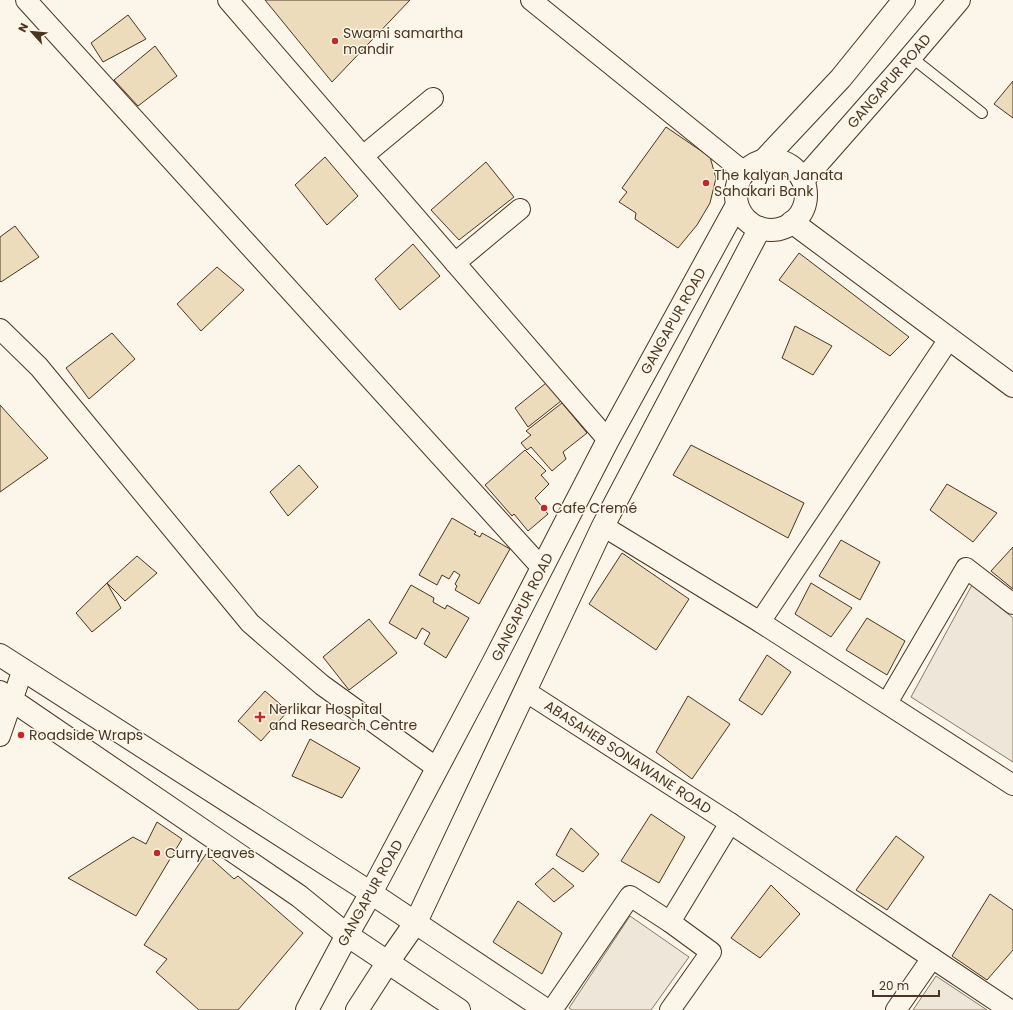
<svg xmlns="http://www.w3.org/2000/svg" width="1013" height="1010" viewBox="0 0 1013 1010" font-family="Poppins,sans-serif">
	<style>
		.green { fill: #ede6d9; stroke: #887966 }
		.building { fill: #ecdcbc; stroke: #4a3520 }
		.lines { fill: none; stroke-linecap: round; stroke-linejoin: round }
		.service-casing { stroke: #4a3520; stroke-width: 12 }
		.minor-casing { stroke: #4a3520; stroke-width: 22 }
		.tertiary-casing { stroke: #4a3520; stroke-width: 24 }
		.secondary-casing { stroke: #4a3520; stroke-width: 24 }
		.primary-casing { stroke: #4a3520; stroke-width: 24 }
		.service { stroke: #fbf6e9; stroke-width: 10 }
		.minor { stroke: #fbf6e9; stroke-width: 20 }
		.tertiary { stroke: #fbf6e9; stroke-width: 22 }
		.secondary { stroke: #fbf6e9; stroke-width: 22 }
		.primary { stroke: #fbf6e9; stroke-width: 22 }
		.poi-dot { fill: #c62828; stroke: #fbf6e9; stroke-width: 1.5 }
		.labels { text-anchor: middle; stroke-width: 3; stroke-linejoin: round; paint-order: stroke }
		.poi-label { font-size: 14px; fill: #4a3520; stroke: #fbf6e9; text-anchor: start }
		.street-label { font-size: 14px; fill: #4a3520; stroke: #fbf6e9 }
	</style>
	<rect width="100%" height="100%" fill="#fbf6e9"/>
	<!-- green -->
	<g class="green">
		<polygon points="972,585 1013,618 1013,762 911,697"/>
		<polygon points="630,916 689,957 651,1010 572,1010 569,1008"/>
		<polygon points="936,976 987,1010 913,1010"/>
	</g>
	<!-- building -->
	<g class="building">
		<polygon points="265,0 410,0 332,82"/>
		<polygon points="128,15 146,39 103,62 91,43"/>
		<polygon points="155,46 177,76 138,106 114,80"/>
		<polygon points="1013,81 1013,118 994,104"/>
		<polygon points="666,127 710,157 716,178 710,203 697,225 678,248 635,219 636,213 619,202 627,192 622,188"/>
		<polygon points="325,157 358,196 327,225 295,185"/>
		<polygon points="486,162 514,197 459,240 431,210"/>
		<polygon points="15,226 39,257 1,282 0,281 0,237"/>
		<polygon points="413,244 440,276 400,310 375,279"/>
		<polygon points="799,253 909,337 890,356 779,280"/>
		<polygon points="217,267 244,290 201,331 177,304"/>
		<polygon points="795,326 832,346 813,375 782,358"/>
		<polygon points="112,333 135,359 89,399 66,368"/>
		<polygon points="551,379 566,397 528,427 515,408"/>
		<polygon points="562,403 587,433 563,452 566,459 552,471 531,447 527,450 521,443 531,435 526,431"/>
		<polygon points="0,405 48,458 0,492"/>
		<polygon points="691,445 804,503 788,538 673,475"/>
		<polygon points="525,450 546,471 541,475 549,484 535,498 548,514 528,531 514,514 512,516 485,485"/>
		<polygon points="299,465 318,487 288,516 270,492"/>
		<polygon points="947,484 997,513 973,542 930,510"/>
		<polygon points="452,518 476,532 474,534 480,537 482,533 510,549 479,604 455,590 457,586 455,584 460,575 454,571 449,579 442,575 437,585 419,575"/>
		<polygon points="841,540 880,562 860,600 819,576"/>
		<polygon points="1013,547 1013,589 991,571"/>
		<polygon points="622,553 689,599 656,650 589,604"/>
		<polygon points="137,556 157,573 125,601 107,583"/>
		<polygon points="107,583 121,608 92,632 76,613"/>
		<polygon points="811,583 852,608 831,637 795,614"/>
		<polygon points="411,585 434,598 433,602 445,609 447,605 469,618 446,658 424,644 430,633 422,628 416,639 389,623"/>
		<polygon points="867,618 905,641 887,675 846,650"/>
		<polygon points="369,619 397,653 349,690 323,657"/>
		<polygon points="767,655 791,672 762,715 739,700"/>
		<polygon points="265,691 288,711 261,741 238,721"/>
		<polygon points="688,696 730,724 692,779 656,752"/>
		<polygon points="310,739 360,768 342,798 292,776"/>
		<polygon points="651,814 685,837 659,883 621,861"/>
		<polygon points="157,822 182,839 136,916 68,878 133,837 146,844"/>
		<polygon points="571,828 599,854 583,872 556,855"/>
		<polygon points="896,836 924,857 887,910 856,890"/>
		<polygon points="206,854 234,879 238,876 303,933 238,1010 199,1010 156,972 167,959 144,945"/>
		<polygon points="553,868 574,886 554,902 535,884"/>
		<polygon points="771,885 800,914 760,958 731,938"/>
		<polygon points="990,894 1013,910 1013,950 987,980 952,956"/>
		<polygon points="518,901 562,933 542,974 493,942"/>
	</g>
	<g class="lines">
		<!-- service casing -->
		<g class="service-casing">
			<polyline id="service" points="911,57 982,113"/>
		</g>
		<!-- minor casing -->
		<g class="minor-casing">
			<g id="minor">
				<polyline points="26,0 542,568"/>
				<polyline points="228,0 608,440"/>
				<polyline points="531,0 744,172"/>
				<polyline points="363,156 433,98"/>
				<polyline points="455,263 520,209"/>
				<polyline points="0,329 39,367 250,623 322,685 437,768"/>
				<polyline points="603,526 760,622 1013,785"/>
				<polyline points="760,622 949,339"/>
				<polyline points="525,691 730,823 932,958 896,1010"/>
				<polyline points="887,703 966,568 1013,604"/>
				<polyline points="0,736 23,669"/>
				<polyline points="932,958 1010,1010"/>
				<polyline points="552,1010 630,896 670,922"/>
				<polyline points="670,1010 711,952 670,922 730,823"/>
			</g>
		</g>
		<!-- tertiary casing -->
		<g class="tertiary-casing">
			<polyline id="tertiary" points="792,222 1013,386"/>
		</g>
		<!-- secondary casing -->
		<g class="secondary-casing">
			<g id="secondary">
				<polyline points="0,655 371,893 546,1010"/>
				<polyline points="0,692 299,896 347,935 459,1010"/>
			</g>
		</g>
		<!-- primary casing -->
		<g class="primary-casing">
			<g id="primary">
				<polyline points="764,160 841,78 904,0"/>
				<circle cx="771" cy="195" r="35"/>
				<polyline points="803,180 897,73 959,0"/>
				<polyline points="307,1010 347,935 371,893 493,663 608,440 737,205"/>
				<polyline points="357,1010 388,962 416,922 603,526 760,228"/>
			</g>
		</g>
		<!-- service -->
		<use href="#service" class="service"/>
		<!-- minor -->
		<use href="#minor" class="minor"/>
		<!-- tertiary -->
		<use href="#tertiary" class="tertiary"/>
		<!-- secondary -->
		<use href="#secondary" class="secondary"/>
		<!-- primary -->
		<use href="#primary" class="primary"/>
	</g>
	<!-- markers -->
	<g class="poi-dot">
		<circle cx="335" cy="41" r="4"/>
		<circle cx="706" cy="183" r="4"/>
		<circle cx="544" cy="508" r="4"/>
		<path d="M258 711h4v4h4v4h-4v4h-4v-4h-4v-4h4z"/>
		<circle cx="21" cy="735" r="4"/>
		<circle cx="157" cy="853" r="4"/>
	</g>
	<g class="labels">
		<!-- poi labels -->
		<g class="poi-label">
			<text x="343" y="38">Swami samartha<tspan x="343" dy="16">mandir</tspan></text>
			<text x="714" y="180">The kalyan Janata<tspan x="714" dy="16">Sahakari Bank</tspan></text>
			<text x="552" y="513">Cafe Cremé</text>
			<text x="269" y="714">Nerlikar Hospital<tspan x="269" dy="16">and Research Centre</tspan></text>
			<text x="29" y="740">Roadside Wraps</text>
			<text x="165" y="858">Curry Leaves</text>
		</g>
		<!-- street labels -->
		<g class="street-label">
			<text transform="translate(889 81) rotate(-49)" y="5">GANGAPUR ROAD</text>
			<text transform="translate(673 321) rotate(-61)" y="5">GANGAPUR ROAD</text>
			<text transform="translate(522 607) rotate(-63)" y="5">GANGAPUR ROAD</text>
			<text transform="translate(628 757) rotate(33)" y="5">ABASAHEB SONAWANE ROAD</text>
			<text transform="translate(370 893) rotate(-61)" y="5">GANGAPUR ROAD</text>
		</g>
	</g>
	<!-- north arrow -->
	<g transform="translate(32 32) rotate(297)" stroke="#fbf6e9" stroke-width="3" paint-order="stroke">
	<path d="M0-3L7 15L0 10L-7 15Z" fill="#4a3520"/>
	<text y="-6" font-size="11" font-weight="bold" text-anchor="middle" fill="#4a3520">N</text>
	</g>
	<!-- scale -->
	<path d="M873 990v6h66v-6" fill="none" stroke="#4a3520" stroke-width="2"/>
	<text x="879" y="990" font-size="12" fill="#4a3520" stroke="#fbf6e9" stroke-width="3" paint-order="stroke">20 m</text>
</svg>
